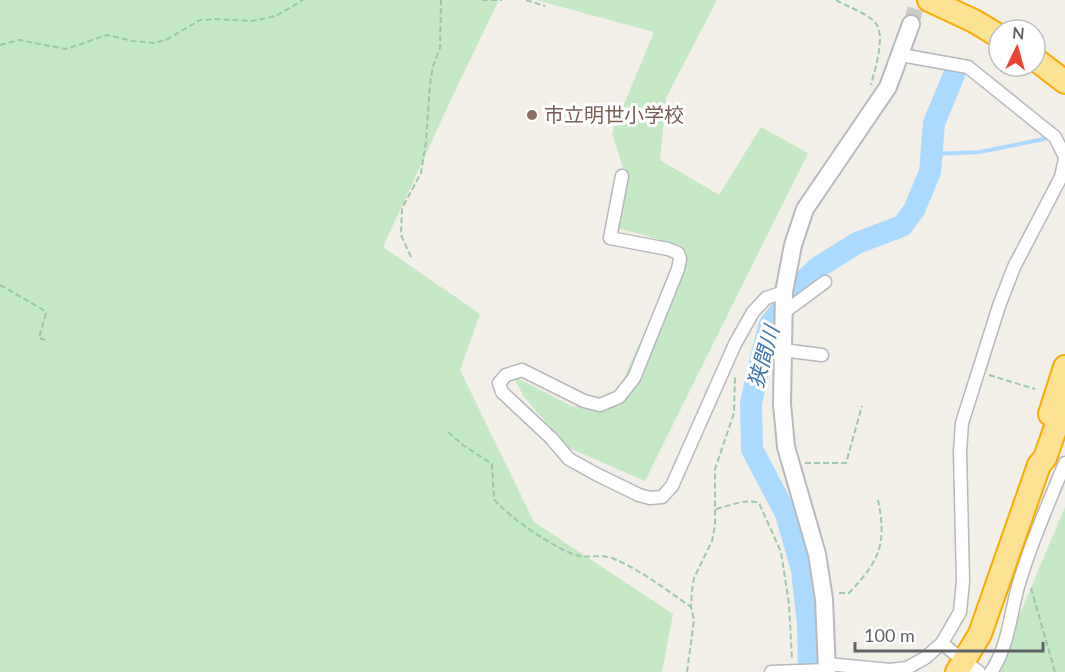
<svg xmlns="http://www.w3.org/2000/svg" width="1065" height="672" viewBox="0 0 1065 672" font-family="Lato,'Noto Sans JP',sans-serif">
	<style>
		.green { fill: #c5e8c5 }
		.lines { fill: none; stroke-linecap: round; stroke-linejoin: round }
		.stream { stroke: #aadaff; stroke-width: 4 }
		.river { stroke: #aadaff; stroke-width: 22 }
		.secondary-tunnel { stroke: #ccccc8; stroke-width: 16; stroke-dasharray: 16 8; stroke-linecap: butt }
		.street-casing { stroke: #b5b8bc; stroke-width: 15 }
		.secondary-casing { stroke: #b6babf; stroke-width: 20 }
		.highway-casing { stroke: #f9ab00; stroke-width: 26 }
		.path { stroke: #9cc7a9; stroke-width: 2; stroke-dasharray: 6 3; stroke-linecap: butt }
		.street { stroke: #fff; stroke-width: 12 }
		.secondary { stroke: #fff; stroke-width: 16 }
		.highway { stroke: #fde293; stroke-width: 22 }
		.education-dot { fill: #8d6e63; stroke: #fff; stroke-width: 2 }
		.labels { text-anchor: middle; stroke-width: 6; stroke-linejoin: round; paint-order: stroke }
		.education-label { font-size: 20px; fill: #785e54; stroke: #fff; text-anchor: start }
		.water-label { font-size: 21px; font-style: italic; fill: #4174aa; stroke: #fff }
	</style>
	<rect width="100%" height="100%" fill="#f1efe8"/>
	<!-- green -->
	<g class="green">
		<polygon points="0,0 499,0 454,93 383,247 480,314 460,370 534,522 673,614 662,672 0,672"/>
		<polygon points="536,0 717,0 666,98 660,160 719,195 761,127 808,153 645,481 567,447 524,397 513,376 574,407 615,398 683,246 607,225 623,168 612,133 654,32"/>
		<polygon points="1065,507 1065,672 995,672 1002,656"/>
	</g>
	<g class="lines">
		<!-- stream -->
		<polyline class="stream" points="933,154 980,152 1044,139"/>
		<!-- river -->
		<polyline class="river" points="809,672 808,624 802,570 786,514 752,449 751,403 761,358 770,324 803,282 817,268 857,243 902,226 914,210 930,172 934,123 954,75"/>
		<!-- secondary-tunnel -->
		<polyline class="secondary-tunnel" points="911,24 918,0"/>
		<!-- street casing -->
		<g class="street-casing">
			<g id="street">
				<polyline points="901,55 968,67 1055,137 1065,157"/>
				<polyline points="622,176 610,238 668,249 678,253 680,259 678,269 634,378 619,397 600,405 584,401 522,370 506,375 499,383 502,392 551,438 569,459 596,474 639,495 650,498 662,497 672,486 735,344 753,312 766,298 784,292"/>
				<polyline points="783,313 825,282"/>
				<polyline points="782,350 822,355"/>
				<polyline points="942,643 955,654"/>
				<polyline points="827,664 890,670 907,668 925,658 942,643 960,612 963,581 960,452 962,423 999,306 1014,267 1061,177 1065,159"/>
				<polyline points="972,667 979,672"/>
				<polyline points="771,672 827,670"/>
				<path d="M991 672C1010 644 1010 611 1020 580 1032 540 1049 502 1065 463"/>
			</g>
		</g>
		<!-- secondary casing -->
		<g class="secondary-casing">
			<polyline id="secondary" points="827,672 824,599 817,554 786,447 782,404 784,292 793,245 805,209 888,87 911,24"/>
		</g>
		<!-- highway casing -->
		<g class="highway-casing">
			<g id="highway">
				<polyline points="929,0 974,21 999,36"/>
				<polyline points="1035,59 1065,82"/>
				<polyline points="1050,414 1065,367"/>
				<polyline points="957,672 980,634 1039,465 1045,458 1065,401"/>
			</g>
		</g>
		<!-- path -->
		<g class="path">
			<polyline points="482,0 502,0"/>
			<polyline points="526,0 545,6"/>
			<path d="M836 0C848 7 864 12 874 21 887 33 875 69 871 85"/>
			<polyline points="0,45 19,40 66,49 107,35 133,41 154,43 166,40 200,20 216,19 252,21 276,16 303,0"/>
			<polyline points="411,257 401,235 402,208 421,173 426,142 430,84 433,66 440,48 441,0"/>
			<polyline points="0,285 42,309 46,313 39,338 45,340"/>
			<polyline points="989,375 1035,389"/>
			<path d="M448 432 463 445 492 464 494 499C508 517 558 551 579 556 590 558 601 554 612 558 641 570 665 589 691 607"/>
			<polyline points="805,463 846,463 862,406"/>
			<path d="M716 509C729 506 746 498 759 503L781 552 789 604 792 660"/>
			<polyline points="1031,588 1055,672"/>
			<path d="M839 593H849C880 560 887 544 878 500"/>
			<polyline points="687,672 694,620 691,607 692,590 694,578 712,541 715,525 715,469 734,413 735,375"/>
		</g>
		<!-- street -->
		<use href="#street" class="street"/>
		<!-- secondary -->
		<use href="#secondary" class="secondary"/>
		<!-- highway -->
		<use href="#highway" class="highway"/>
	</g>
	<!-- markers -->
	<circle class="education-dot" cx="532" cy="115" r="6"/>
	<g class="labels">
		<!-- education labels -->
		<g class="education-label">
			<text x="544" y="122">市立明世小学校</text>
		</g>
		<!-- water labels -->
		<g class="water-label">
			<text transform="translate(764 357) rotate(-74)" y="7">狭間川</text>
		</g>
	</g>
	<!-- north arrow -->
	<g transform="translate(1017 48) rotate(5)"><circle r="28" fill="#ffffff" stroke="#bfc1c3" stroke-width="1.5"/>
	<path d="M0-4.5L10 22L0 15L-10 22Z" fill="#ea4335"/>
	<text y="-9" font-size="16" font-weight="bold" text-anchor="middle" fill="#5f6368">N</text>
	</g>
	<!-- scale -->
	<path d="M855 642v9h188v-9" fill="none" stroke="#5f6368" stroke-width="3"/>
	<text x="864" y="642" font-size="18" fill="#5f6368" stroke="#ffffff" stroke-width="4.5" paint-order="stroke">100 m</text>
</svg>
